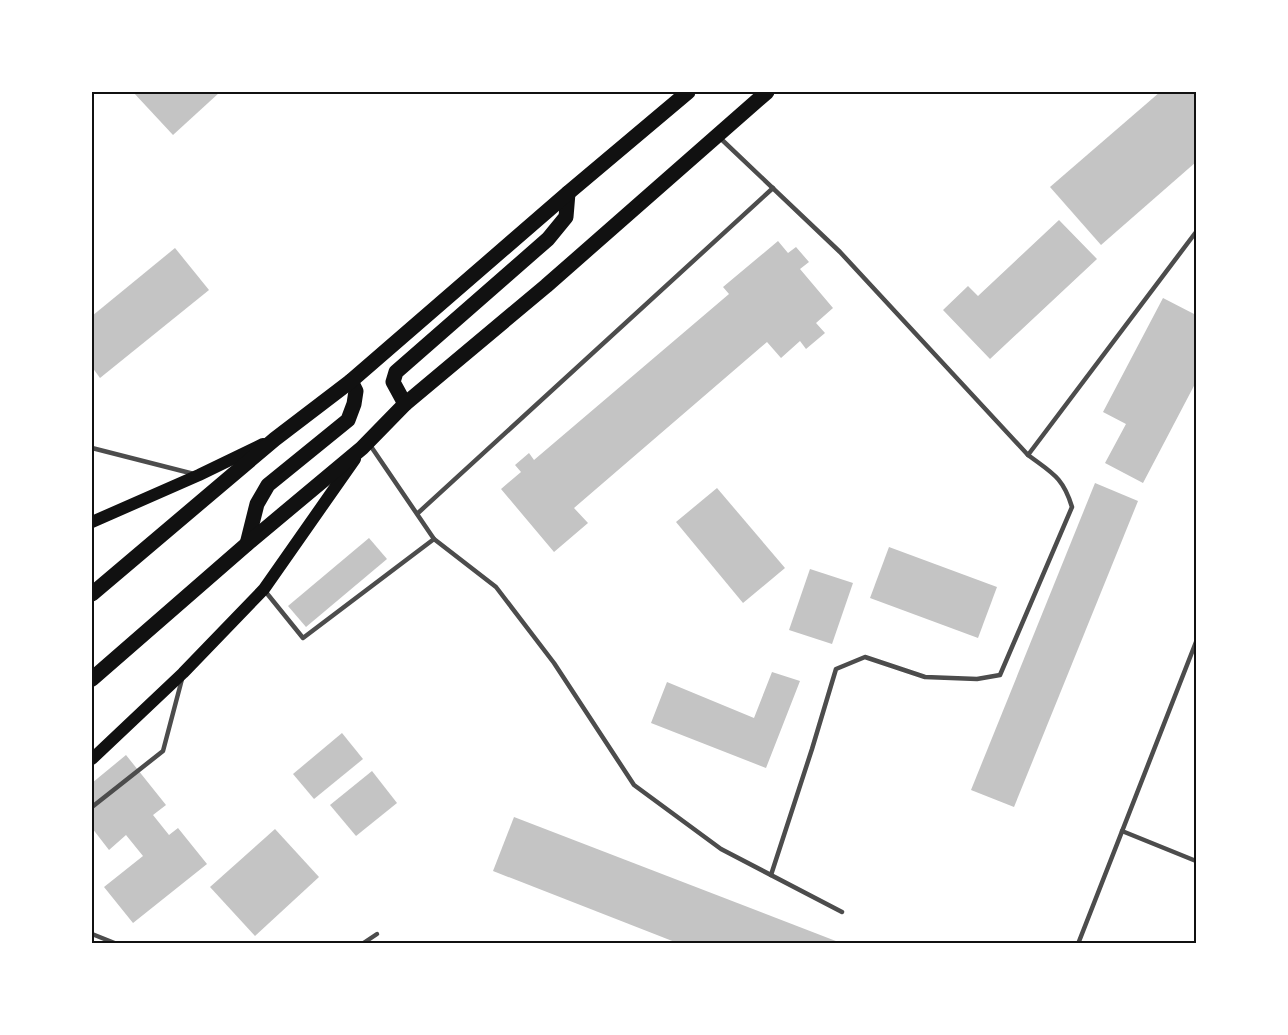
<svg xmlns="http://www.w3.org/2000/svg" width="1288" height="1035" viewBox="0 0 1288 1035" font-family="Roboto,sans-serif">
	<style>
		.building { fill: #c4c4c4 }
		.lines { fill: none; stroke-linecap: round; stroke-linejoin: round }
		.service { stroke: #4c4c4c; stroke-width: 4.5 }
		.secondary { stroke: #111; stroke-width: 12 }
		.primary { stroke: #111; stroke-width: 15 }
		.neatline { fill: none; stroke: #111; stroke-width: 2 }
	</style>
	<rect width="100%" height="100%" fill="#fff"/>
	<!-- building -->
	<g class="building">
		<polygon points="133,92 220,92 173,135"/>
		<polygon points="1160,92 1196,92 1196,162 1101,245 1050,187"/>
		<polygon points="1059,220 1097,259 990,359 943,310 968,286 978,296"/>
		<polygon points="778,241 788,253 796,247 809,262 800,269 833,308 816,323 825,333 806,349 800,341 781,358 767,342 574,508 588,523 554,552 501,489 521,472 515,465 529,453 534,460 729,294 723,287"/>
		<polygon points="175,248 209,290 100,378 92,367 92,316"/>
		<polygon points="1163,298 1196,315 1196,382 1143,483 1105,463 1126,424 1103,412"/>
		<polygon points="1095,483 1138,501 1014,807 971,790"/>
		<polygon points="717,488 785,568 743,603 676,522"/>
		<polygon points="369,538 387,559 306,627 288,606"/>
		<polygon points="889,547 997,587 978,638 870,598"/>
		<polygon points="810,569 853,583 832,644 789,630"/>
		<polygon points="772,672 800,681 766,768 651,723 667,682 754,718"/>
		<polygon points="342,733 363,759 314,799 293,774"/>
		<polygon points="126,755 166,805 153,815 169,835 178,828 207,864 133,923 104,887 143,856 126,835 109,850 92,828 92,783"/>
		<polygon points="372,771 397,803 356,836 330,805"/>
		<polygon points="514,817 841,943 841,944 680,944 493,871"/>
		<polygon points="275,829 319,877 255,936 210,887"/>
	</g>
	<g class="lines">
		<!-- service -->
		<g class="service">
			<path d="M719 137 840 252 1028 455C1052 473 1063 477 1072 507L1000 675 977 679 925 677 865 657 836 669 812 749 771 875"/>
			<polyline points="370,445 434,539 496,587 554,663 634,785 721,849 842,912"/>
			<polyline points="92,448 194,474"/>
			<polyline points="1028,455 1196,232"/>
			<polyline points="418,513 773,188"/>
			<polyline points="265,591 303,638 434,539"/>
			<polyline points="92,807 163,751 182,679"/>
			<polyline points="1122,831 1196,861"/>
			<polyline points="92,934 117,944"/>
			<polyline points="362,944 377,934"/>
			<polyline points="1078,944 1196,642"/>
		</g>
		<!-- secondary -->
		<g class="secondary">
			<polyline points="92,522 199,475 263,444"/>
			<polyline points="92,759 183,673 264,589 355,459"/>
		</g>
		<!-- primary -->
		<g class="primary">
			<polyline points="405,404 393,382 396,372 548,239 566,217 568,193"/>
			<polyline points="247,544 257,504 268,485 348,420 354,404 356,391 351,381"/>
			<polyline points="92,594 275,439 351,381 568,193 688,92"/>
			<polyline points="92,679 247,544 362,448 405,404 546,286 767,92"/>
		</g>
	</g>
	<!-- border -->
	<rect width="1288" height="1035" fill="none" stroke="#ffffff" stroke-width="186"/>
	<rect x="93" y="93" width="1102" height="849" class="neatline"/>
</svg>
